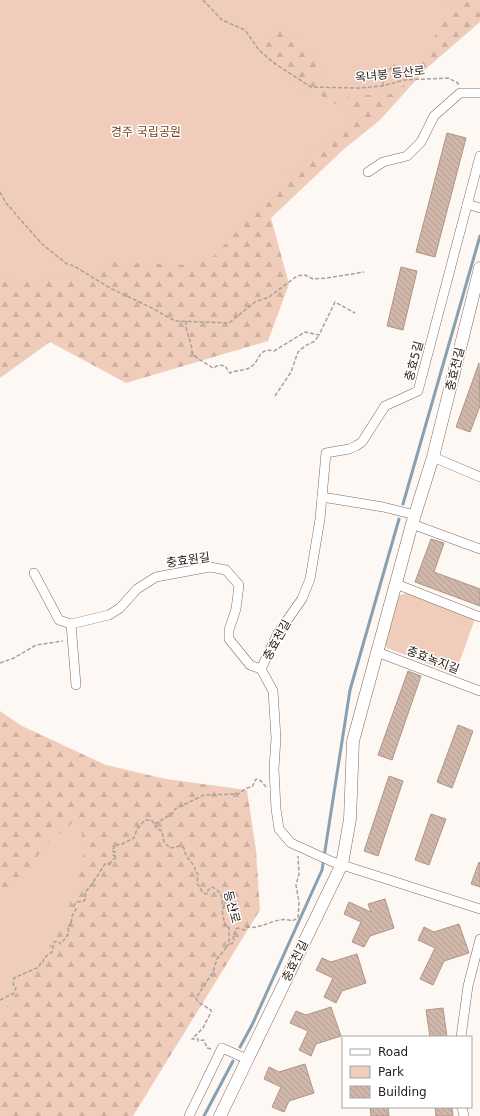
<svg xmlns="http://www.w3.org/2000/svg" width="480" height="1116" viewBox="0 0 480 1116" font-family="'DejaVu Sans','Noto Sans KR',sans-serif">
	<style>
		.forest { fill: url(#forest-firs) }
		.park { fill: #efcdba }
		.lines { fill: none; stroke-linecap: round; stroke-linejoin: round }
		.stream { stroke: #87a0b2; stroke-width: 3 }
		.building { fill: url(#building-back-hatch); stroke: #ae9587 }
		.minor-casing { stroke: #816a5d; stroke-width: 10 }
		.tertiary-casing { stroke: #816a5d; stroke-width: 13 }
		.path { stroke: #a8a19d; stroke-width: 1.5; stroke-dasharray: 4 2; stroke-linecap: butt }
		.minor { stroke: #fff; stroke-width: 9 }
		.tertiary { stroke: #fff; stroke-width: 12 }
		.labels { text-anchor: middle; stroke-width: 3; stroke-linejoin: round; paint-order: stroke }
		.street-label { font-size: 12px; fill: #2a211b; stroke: #fff }
		.park-label { font-size: 12px; fill: #784321; stroke: #fff }
	</style>
	<defs>
		<pattern id="forest-firs" width="22" height="20" patternUnits="userSpaceOnUse"><rect width="22" height="20" fill="#efcdba"/><path d="M5 1l3.5 6h-7zM16 11l3.5 6h-7z" fill="#cdb09f"/></pattern>
		<pattern id="building-back-hatch" width="6" height="6" patternUnits="userSpaceOnUse"><rect width="6" height="6" fill="#d0b7a9"/><path d="M-1 5l2 2M0 0l6 6M5-1l2 2" fill="none" stroke="#b39d91"/></pattern>
	</defs>
	<rect width="100%" height="100%" fill="#fef8f5"/>
	<!-- forest -->
	<g class="forest">
		<polygon points="0,0 480,0 480,22 427,68 380,120 343,150 271,218 289,284 268,341 126,383 50,342 0,378"/>
		<polygon points="0,711 22,726 106,765 166,779 247,790 256,850 260,910 133,1116 0,1116"/>
	</g>
	<!-- park -->
	<g class="park">
		<path d="M0 0H451L416 77 391 94 349 96 339 101 314 77 323 72 319 54 290 34 272 27 265 29C264 61 265 58 291 75L294 87 318 94 359 117 308 154 214 256 189 265 114 262 97 266 93 275 85 278 20 281 0 276Z"/>
		<polygon points="408,593 475,619 455,674 387,648 383,641 396,596"/>
		<polygon points="77,819 80,822 84,849 82,867 61,930 0,1016 0,895 20,879 47,844"/>
	</g>
	<g class="lines">
		<!-- stream -->
		<g class="stream">
			<polyline points="403,504 480,236"/>
			<polyline points="240,1047 252,1025 322,870 350,690 399,519"/>
			<polyline points="204,1116 233,1061"/>
		</g>
	</g>
	<!-- building -->
	<g class="building">
		<polygon points="447,133 466,138 435,257 416,252"/>
		<polygon points="401,267 417,271 403,330 387,326"/>
		<polygon points="479,363 480,406 470,432 456,427"/>
		<polygon points="431,539 444,543 434,572 480,589 480,606 415,582"/>
		<polygon points="408,671 421,676 392,760 378,755"/>
		<polygon points="458,725 473,731 452,788 437,782"/>
		<polygon points="389,776 403,781 378,856 364,851"/>
		<polygon points="431,814 446,819 429,865 415,860"/>
		<polygon points="479,862 480,863 480,887 471,884"/>
		<polygon points="385,899 394,928 370,936 364,947 352,942 361,922 344,914 349,902 371,912 368,904"/>
		<polygon points="459,924 469,953 444,961 433,985 420,979 435,948 418,940 424,927 434,932"/>
		<polygon points="357,954 366,983 342,991 336,1003 324,997 333,978 316,970 322,958 331,962"/>
		<polygon points="331,1007 341,1036 316,1044 311,1056 299,1050 308,1031 290,1023 296,1011 306,1015"/>
		<polygon points="443,1008 447,1037 430,1037 426,1010"/>
		<polygon points="305,1064 314,1093 289,1101 284,1112 272,1107 281,1087 264,1079 269,1067 279,1072"/>
		<polygon points="370,1107 388,1107 389,1116 371,1116"/>
		<polygon points="435,1107 452,1107 453,1116 436,1116"/>
	</g>
	<g class="lines">
		<!-- minor casing -->
		<g class="minor-casing">
			<g id="minor">
				<polyline points="480,156 418,391 385,406 362,442 356,446 349,449 326,453 320,519 310,579 302,599 278,633 261,669 273,691 276,738 274,769 276,809 279,829 291,843 333,862 480,909"/>
				<polyline points="368,172 383,162 407,156 421,142 434,116 460,93 480,93"/>
				<polyline points="467,204 480,208"/>
				<polyline points="433,457 480,477"/>
				<polyline points="322,497 383,507 415,515"/>
				<polyline points="412,524 480,549"/>
				<polyline points="34,573 59,620 71,624"/>
				<polyline points="396,584 480,617"/>
				<polyline points="377,652 480,691"/>
				<polyline points="76,685 71,624 109,615 120,608 137,589 156,577 210,567 226,570 239,585 236,609 229,630 229,639 250,665 261,669"/>
				<polyline points="461,1037 468,986 480,939"/>
				<polyline points="462,1107 464,1116"/>
				<polyline points="189,1116 222,1048 247,1059"/>
			</g>
		</g>
		<!-- tertiary casing -->
		<g class="tertiary-casing">
			<polyline id="tertiary" points="220,1116 342,864 350,819 353,741 412,524 433,457 480,268"/>
		</g>
		<!-- path -->
		<g class="path">
			<polyline points="203,0 222,20 245,30 259,50 274,63 311,87 359,88 382,86 404,80 448,78 458,83 458,85"/>
			<polyline points="382,86 388,71 395,65"/>
			<polyline points="0,192 6,203 42,244 67,264 74,266 110,288 152,308 175,321 229,323 255,302 269,297 297,276 305,275 313,279 327,278 364,272"/>
			<path d="M186 321C185 333 192 341 192 352L197 358 213 368 219 365 225 366 230 373C236 370 243 371 249 368 261 362 257 347 274 351L305 332 319 335 335 302 355 313"/>
			<polyline points="275,396 291,372 298,352 305,346 315,341 319,335"/>
			<polyline points="0,663 14,658 36,645 63,641"/>
			<polyline points="155,824 173,813 175,809 204,795 238,794 247,788 252,787 256,779 261,781 266,787"/>
			<path d="M0 1000 14 993 16 988 13 984 14 978 39 967 41 962H43L44 958 52 952 54 942 57 941 61 944 69 933 68 928 70 924 71 925 72 916 76 909 74 906 76 902 84 901 86 898 85 892C91 887 100 871 105 864L109 863V866L112 860 117 857 113 855 115 852 112 851 116 844 120 845 134 838 137 829 145 820H151L155 824 156 828 162 831 164 842 170 848 180 846 184 848C186 859 189 858 194 866 196 870 194 871 198 874L197 883 203 893 207 894 208 890 212 887C219 890 224 897 222 904L224 907 222 910 225 926 229 928V943L232 944 234 940 233 937 236 929 238 928 244 930 247 927C262 930 277 915 292 921L298 918 299 902 296 885 299 874 298 856"/>
			<polyline points="211,1049 207,1048 204,1040 198,1041 198,1039 192,1039 203,1028 211,1012 211,1010 198,1002 196,998 213,972 217,959 229,944"/>
		</g>
		<!-- minor -->
		<use href="#minor" class="minor"/>
		<!-- tertiary -->
		<use href="#tertiary" class="tertiary"/>
	</g>
	<g class="labels">
		<!-- street labels -->
		<g class="street-label">
			<text transform="translate(390 74) rotate(-6)" y="4">옥녀봉 등산로</text>
			<text transform="translate(414 361) rotate(-75)" y="4">충효5길</text>
			<text transform="translate(455 369) rotate(-76)" y="4">충효천길</text>
			<text transform="translate(188 560) rotate(-8)" y="4">충효원길</text>
			<text transform="translate(277 640) rotate(-61)" y="4">충효천길</text>
			<text transform="translate(433 660) rotate(21)" y="4">충효녹지길</text>
			<text transform="translate(232 907) rotate(75)" y="4">등산로</text>
			<text transform="translate(295 961) rotate(-64)" y="4">충효천길</text>
		</g>
		<!-- park labels -->
		<g class="park-label">
			<text x="146" y="136">경주 국립공원</text>
		</g>
	</g>
	<!-- legend -->
	<rect x="342" y="1036" width="130" height="72" fill="#ffffff" stroke="#aaa6a4"/>
	<rect x="350" y="1049" width="20" height="6" fill="#ffffff" stroke="#aaa6a4"/>
	<text x="378" y="1056" font-size="12" fill="#2a211b">Road</text>
	<rect x="350" y="1066" width="20" height="12" fill="#efcdba" stroke="#aaa6a4"/>
	<text x="378" y="1076" font-size="12" fill="#2a211b">Park</text>
	<rect x="350" y="1086" width="20" height="12" fill="url(#building-back-hatch)" stroke="#aaa6a4"/>
	<text x="378" y="1096" font-size="12" fill="#2a211b">Building</text>
</svg>
